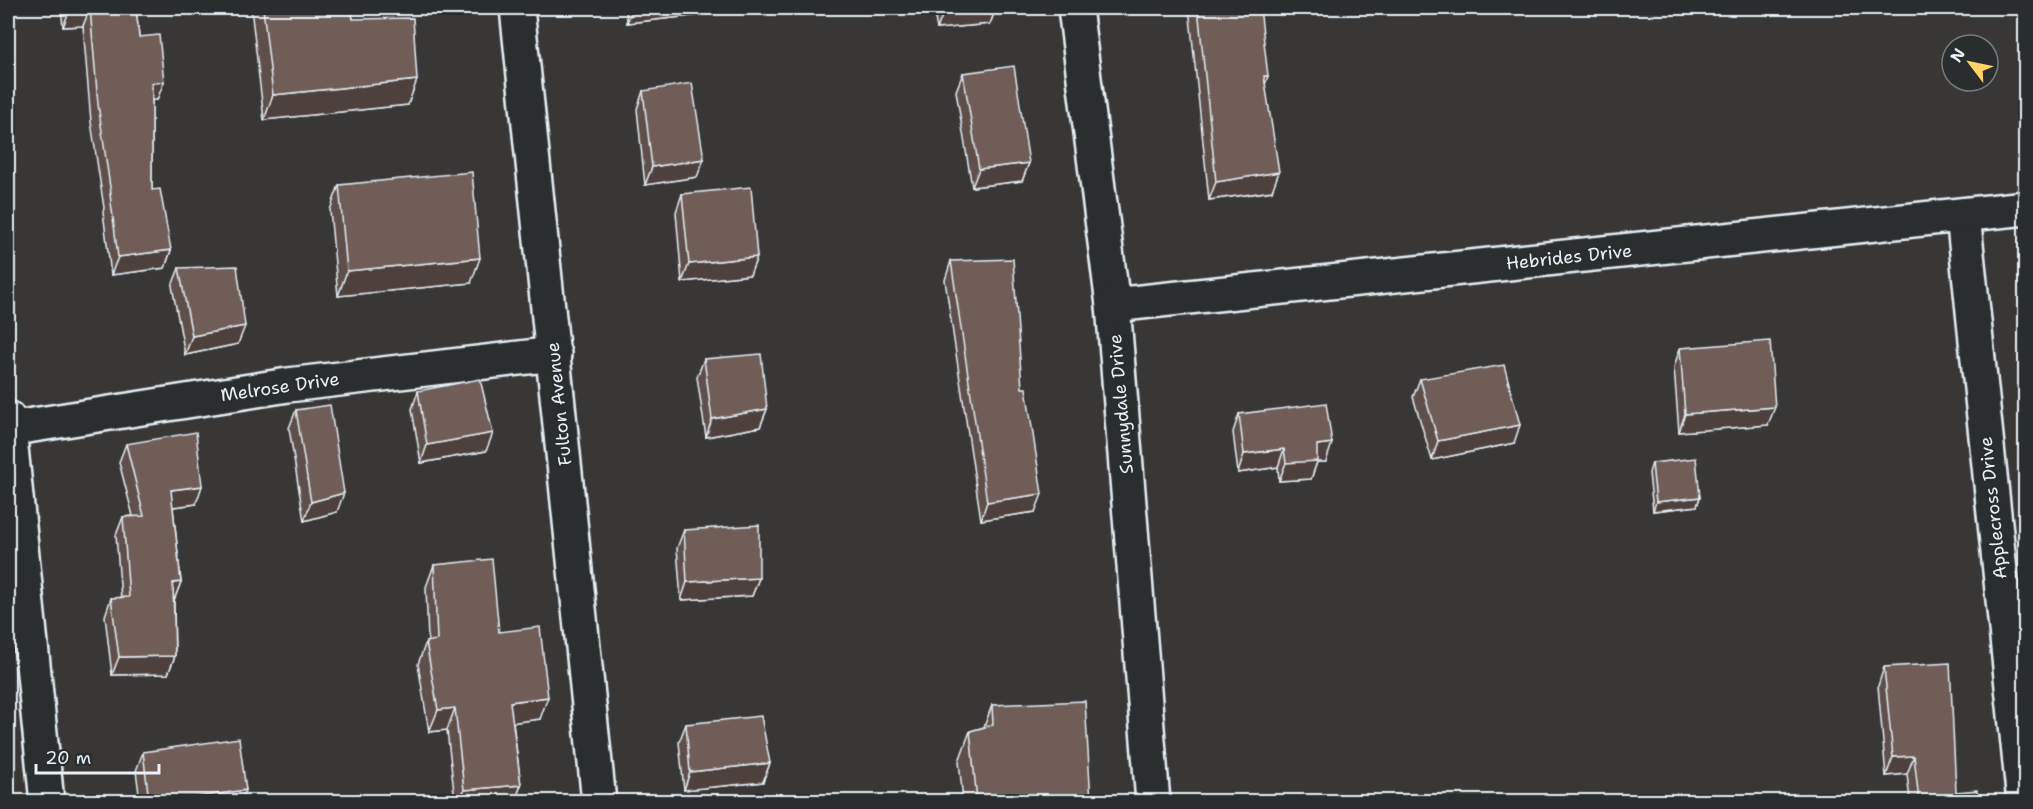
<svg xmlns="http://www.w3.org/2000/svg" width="2033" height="809" viewBox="0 0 2033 809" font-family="'Shantell Sans',sans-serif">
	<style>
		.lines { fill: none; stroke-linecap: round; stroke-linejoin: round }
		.minor-casing { stroke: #e8f1f8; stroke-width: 38 }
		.minor { stroke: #2a2d2e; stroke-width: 33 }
		.wall { fill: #5f504c; stroke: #e8f1f8; stroke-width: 1.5 }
		.shaded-wall { fill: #4e413e; stroke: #e8f1f8; stroke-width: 1.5 }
		.building { fill: #6f5d58; stroke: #e8f1f8; stroke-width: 1.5 }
		.labels { text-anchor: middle; stroke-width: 4.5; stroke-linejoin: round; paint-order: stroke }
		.street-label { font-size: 18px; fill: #e8f1f8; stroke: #2a2d2e }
	</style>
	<rect width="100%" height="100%" fill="#383736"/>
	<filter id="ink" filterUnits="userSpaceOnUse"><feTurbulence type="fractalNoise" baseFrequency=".0167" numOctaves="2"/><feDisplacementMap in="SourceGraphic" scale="12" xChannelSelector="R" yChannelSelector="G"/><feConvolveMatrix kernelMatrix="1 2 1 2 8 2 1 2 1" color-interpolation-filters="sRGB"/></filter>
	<g filter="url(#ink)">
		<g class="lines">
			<!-- minor casing -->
			<g class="minor-casing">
				<g id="minor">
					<polyline points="517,8 599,802"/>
					<polyline points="1075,8 1113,305 1153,802"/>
					<polyline points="1963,215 2024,802"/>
					<polyline points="1113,305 2026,208"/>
					<polyline points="8,418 47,802"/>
					<polyline points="8,429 288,385 554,354"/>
				</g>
			</g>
			<!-- minor -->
			<use href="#minor" class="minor"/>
		</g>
		<!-- wall -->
		<g class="wall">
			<polygon points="61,8 136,8 139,37 157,100 152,100 152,190 171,250 165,268 111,275 103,212 104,208 91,122 83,26 63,27"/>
			<polygon points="251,8 351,8 353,19 408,105 264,120"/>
			<polygon points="626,8 703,8 700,15 627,23"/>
			<polygon points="933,8 996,8 990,24 937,29"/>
			<polygon points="1189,8 1260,8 1272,191 1209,200"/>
			<polygon points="963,73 1029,163 1022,181 972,187 956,91"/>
			<polygon points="643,91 697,177 645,185 637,109"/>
			<polygon points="339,185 471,283 338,296 330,210"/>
			<polygon points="682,194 757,257 750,275 682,282 676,212"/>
			<polygon points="951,261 1022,388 1035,512 981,520 945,280"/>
			<polygon points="179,268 238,344 185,355 172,286"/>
			<polygon points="1680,348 1768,425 1679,432 1674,367"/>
			<polygon points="704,359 767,409 760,427 706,437 697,377"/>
			<polygon points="1420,379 1514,443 1432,460 1413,397"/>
			<polygon points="418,391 486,451 421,463 412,409"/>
			<polygon points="296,410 337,512 304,521 289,428"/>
			<polygon points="1239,414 1326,462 1317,462 1311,479 1279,481 1278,467 1238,473 1233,432"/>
			<polygon points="126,444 196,504 173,507 181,582 174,600 175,656 168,674 112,675 105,616 111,598 121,598 116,535 123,517 133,516 119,462"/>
			<polygon points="1652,463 1700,497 1697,506 1653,511 1649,473"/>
			<polygon points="684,530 759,578 752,596 681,600 677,548"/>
			<polygon points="434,565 499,632 540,719 513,722 521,785 515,801 455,801 447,730 429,732 418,664 426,642 428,641 426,587"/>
			<polygon points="1884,667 1956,792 1978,801 1910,801 1907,774 1886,776 1878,686"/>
			<polygon points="992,705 1091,801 963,801 959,761 970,731 984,727"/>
			<polygon points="686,724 770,763 763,782 684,790 679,742"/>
			<polygon points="143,752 241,801 140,801 136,771"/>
		</g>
		<!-- shaded-wall -->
		<g class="shaded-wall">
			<polygon points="90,8 83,26 63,27 70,9"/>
			<polygon points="633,8 703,8 700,15 627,23"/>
			<polygon points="978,8 996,8 990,24 937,29 944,11"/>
			<polygon points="1264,76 1268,76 1262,94"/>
			<polygon points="417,80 408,105 264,120 273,95"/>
			<polygon points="164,82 157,100 146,101 152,83"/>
			<polygon points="704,159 697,177 645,185 652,167"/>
			<polygon points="1029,163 1022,181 972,187 979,169"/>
			<polygon points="1279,172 1272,191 1209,200 1216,182"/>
			<polygon points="171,250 165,268 111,275 118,257"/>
			<polygon points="757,257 750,275 682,282 689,264"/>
			<polygon points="480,258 471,283 338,296 347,271"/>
			<polygon points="245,326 238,344 185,355 192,336"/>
			<polygon points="1775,407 1768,425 1679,432 1685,414"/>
			<polygon points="767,409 760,427 706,437 712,419"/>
			<polygon points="1520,425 1514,443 1432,460 1438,441"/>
			<polygon points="493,433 486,451 421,463 427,445"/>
			<polygon points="1332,443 1326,462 1317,462 1311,479 1279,481 1286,463 1317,445"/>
			<polygon points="1284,449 1278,467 1238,473 1244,454"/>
			<polygon points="202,486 196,504 165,508 171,490"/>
			<polygon points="344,493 337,512 304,521 311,502"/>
			<polygon points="1042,494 1035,512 981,520 987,502"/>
			<polygon points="1700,497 1697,506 1653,511 1656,502"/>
			<polygon points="759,578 752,596 681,600 687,582"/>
			<polygon points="181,582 174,600 166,602 173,583"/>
			<polygon points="175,656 168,674 112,675 119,657"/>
			<polygon points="548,697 540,719 502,724 510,702"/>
			<polygon points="8,705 11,705 8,714"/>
			<polygon points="455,708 447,730 429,732 438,710"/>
			<polygon points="1914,756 1907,774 1886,776 1893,757"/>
			<polygon points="770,763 763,782 684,790 690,772"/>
			<polygon points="521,785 515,801 460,801 464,790"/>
			<polygon points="246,790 241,801 168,801"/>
		</g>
		<!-- building -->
		<g class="building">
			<polygon points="70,8 89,8 70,9"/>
			<polygon points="90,8 136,8 139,37 159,35 164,82 152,83 152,190 160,189 171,250 118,257 110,194 111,194 98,104"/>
			<polygon points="263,8 351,8 353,19 413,18 417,80 273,95"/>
			<polygon points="943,8 978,8 944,11"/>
			<polygon points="1198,8 1260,8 1268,76 1264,76 1279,172 1216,182"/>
			<polygon points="1014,66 1029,163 979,169 963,73"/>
			<polygon points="692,83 704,159 652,167 643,91"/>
			<polygon points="472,172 480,258 347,271 339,185"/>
			<polygon points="751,187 757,257 689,264 682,194"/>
			<polygon points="1013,259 1022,388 1026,388 1042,494 987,502 951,261"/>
			<polygon points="237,266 245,326 192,336 179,268"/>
			<polygon points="1770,341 1775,407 1685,414 1680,348"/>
			<polygon points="761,354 767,409 712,419 704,359"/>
			<polygon points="1504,365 1520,425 1438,441 1420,379"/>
			<polygon points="480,379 493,433 427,445 418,391"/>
			<polygon points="1326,403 1332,443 1317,445 1317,461 1286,463 1284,449 1244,454 1239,414"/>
			<polygon points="330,405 344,493 311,502 296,410"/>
			<polygon points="196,432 202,486 171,490 181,582 173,583 175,656 119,657 111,598 129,597 123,517 144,516 126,444"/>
			<polygon points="1696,458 1700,497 1656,502 1652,463"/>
			<polygon points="759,525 759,578 687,582 684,530"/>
			<polygon points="492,559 499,632 540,627 548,697 510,702 521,785 464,790 455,708 438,710 426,642 437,640 434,565"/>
			<polygon points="1950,663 1956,792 1977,790 1978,801 1919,801 1914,756 1893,757 1884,667"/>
			<polygon points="8,666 11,705 8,705"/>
			<polygon points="1085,701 1091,801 977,801 970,731 993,725 992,705"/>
			<polygon points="761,716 770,763 690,772 686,724"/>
			<polygon points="239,738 246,790 168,801 149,801 143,752"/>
		</g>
	</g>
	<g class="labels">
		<!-- street labels -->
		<g class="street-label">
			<text transform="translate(1569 257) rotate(-6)" y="6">Hebrides Drive</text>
			<text transform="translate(280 387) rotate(-8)" y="6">Melrose Drive</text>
			<text transform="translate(559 404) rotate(-96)" y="6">Fulton Avenue</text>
			<text transform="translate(1121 404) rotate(-95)" y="6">Sunnydale Drive</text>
			<text transform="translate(1993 508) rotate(-96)" y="6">Applecross Drive</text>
		</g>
	</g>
	<!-- margin -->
	<rect width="2033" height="809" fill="none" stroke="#2a2d2e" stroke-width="30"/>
	<rect x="15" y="15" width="2003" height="779" fill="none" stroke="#e8f1f8" stroke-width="2" filter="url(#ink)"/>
	<!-- north arrow -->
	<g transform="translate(1970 63) rotate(302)"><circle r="28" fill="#2a2d2e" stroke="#767b7f" stroke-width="1.5"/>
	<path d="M0-4.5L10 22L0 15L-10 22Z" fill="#ffd166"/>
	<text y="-9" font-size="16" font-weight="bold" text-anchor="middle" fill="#e8f1f8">N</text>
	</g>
	<!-- scale -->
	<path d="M36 764v9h123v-9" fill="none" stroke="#e8f1f8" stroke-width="3"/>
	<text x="45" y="764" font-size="18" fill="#e8f1f8" stroke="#2a2d2e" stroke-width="4.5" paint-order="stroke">20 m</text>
</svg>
